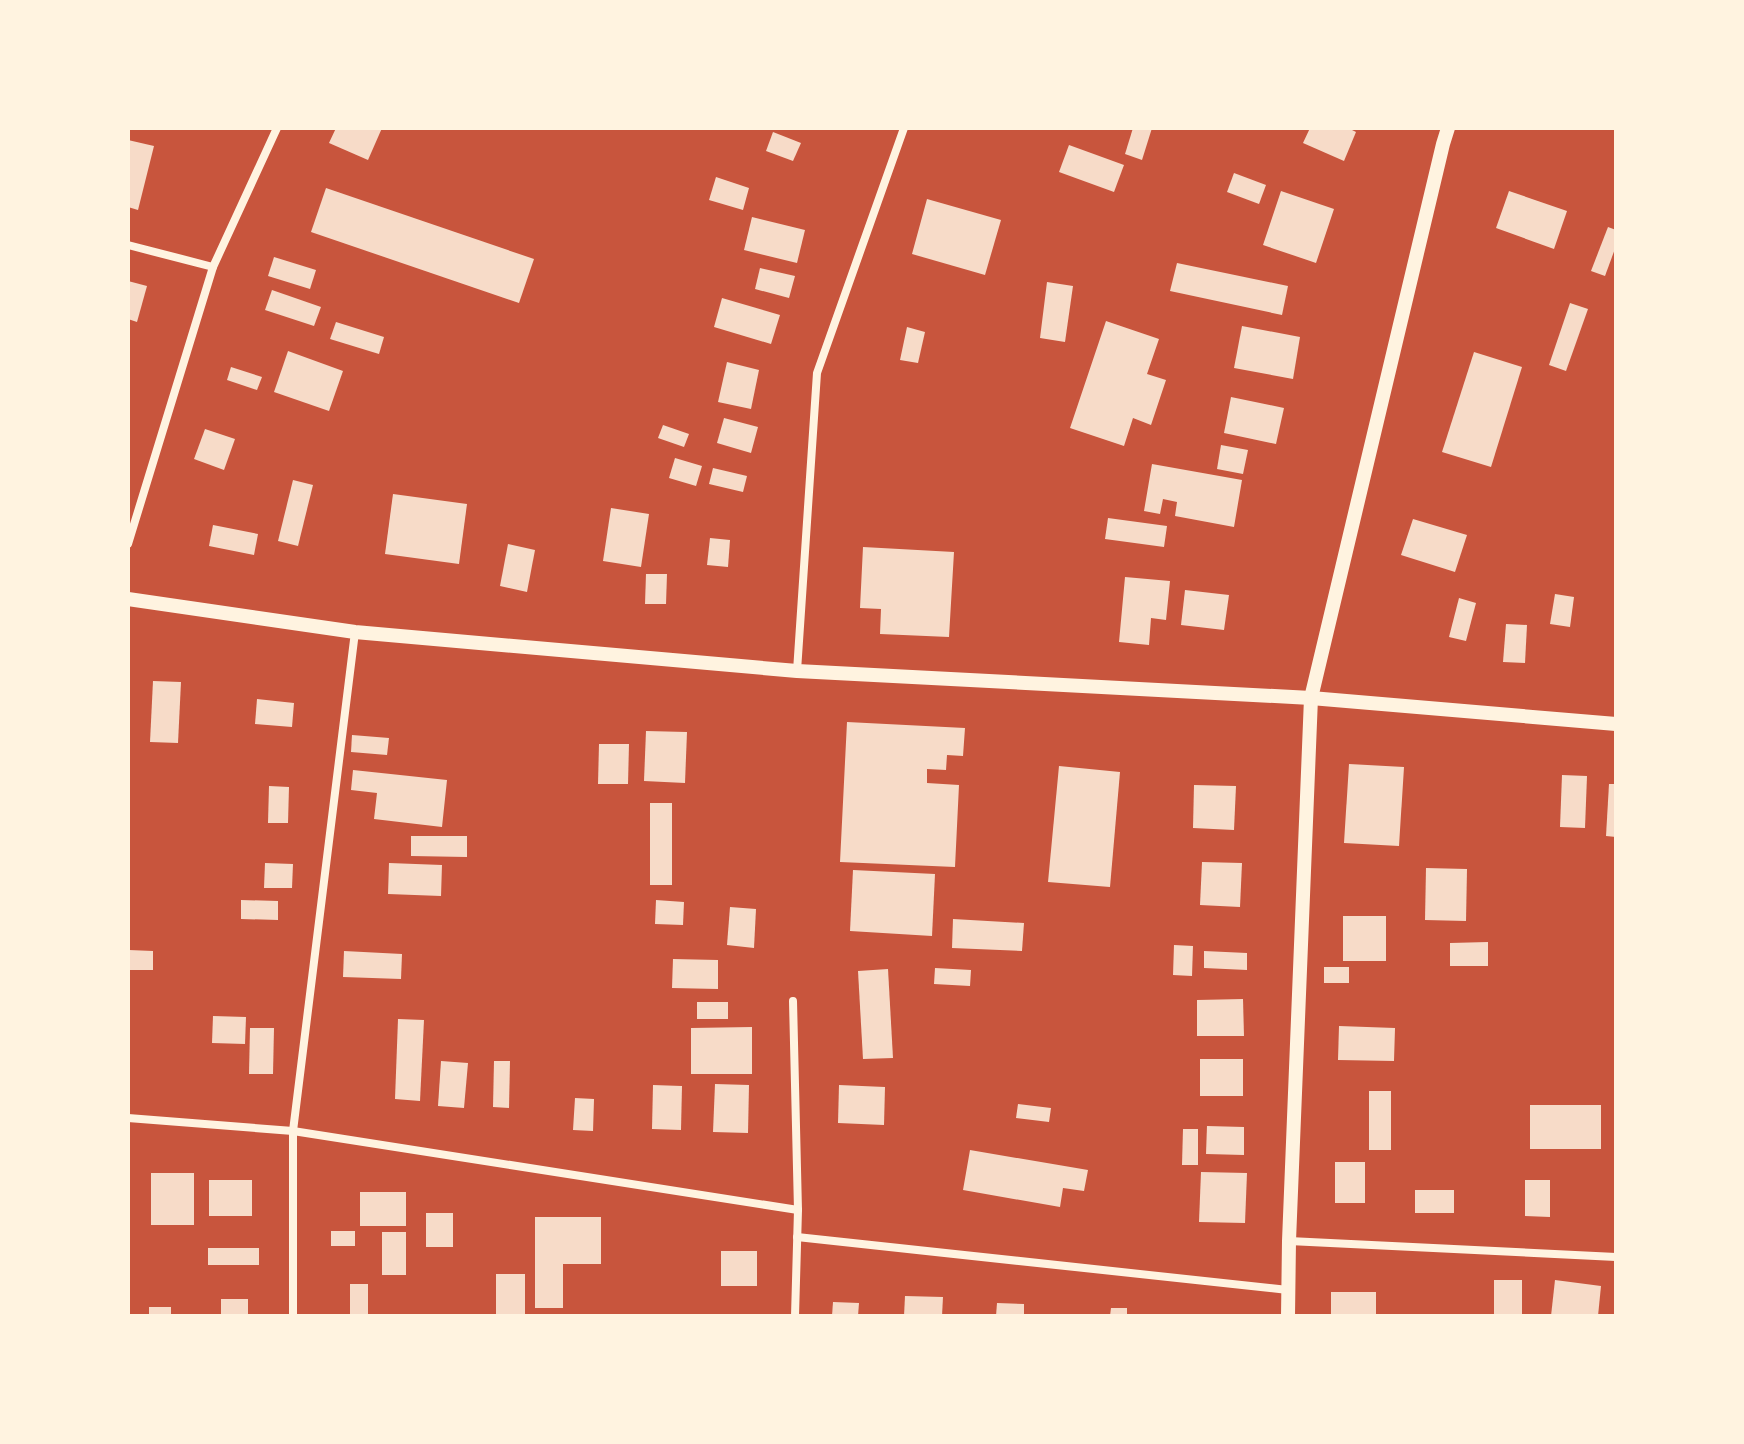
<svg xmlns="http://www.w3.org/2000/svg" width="1744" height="1444" viewBox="0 0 1744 1444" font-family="Rubik,sans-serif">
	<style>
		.building { fill: #f7dbc8 }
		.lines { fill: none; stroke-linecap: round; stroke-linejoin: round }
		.minor { stroke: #fff3e0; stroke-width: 8 }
		.tertiary { stroke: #fff3e0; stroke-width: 14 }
	</style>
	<rect width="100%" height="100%" fill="#c8553d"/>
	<!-- building -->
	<g class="building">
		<polygon points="336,128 382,128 368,160 329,143"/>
		<polygon points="1133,128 1152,128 1142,160 1125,154"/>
		<polygon points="1310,128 1348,128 1356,132 1344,161 1303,143"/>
		<polygon points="773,132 801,143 793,161 766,151"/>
		<polygon points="128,140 154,146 138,210 128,207"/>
		<polygon points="1069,145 1124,165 1114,192 1059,172"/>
		<polygon points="1234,173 1266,185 1259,204 1227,192"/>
		<polygon points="716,177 749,188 743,210 709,200"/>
		<polygon points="326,188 534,259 519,303 311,232"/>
		<polygon points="1281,191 1334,209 1316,263 1263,245"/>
		<polygon points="1509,191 1567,211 1554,249 1496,228"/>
		<polygon points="927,199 1001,220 985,275 912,254"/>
		<polygon points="752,217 805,230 797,263 744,250"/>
		<polygon points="1608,227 1616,230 1616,246 1605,276 1591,271"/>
		<polygon points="274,257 316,270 310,289 268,276"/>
		<polygon points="1177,263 1288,286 1282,315 1170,291"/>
		<polygon points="760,268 795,276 789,298 755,289"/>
		<polygon points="128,281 147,286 137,322 128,319"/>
		<polygon points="1047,282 1073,286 1065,342 1040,338"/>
		<polygon points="272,290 321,307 314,326 265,310"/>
		<polygon points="722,298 780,315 771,344 714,327"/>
		<polygon points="1570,303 1588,309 1566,371 1549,365"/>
		<polygon points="1106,321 1159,339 1147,374 1166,380 1151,425 1133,418 1124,446 1070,428"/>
		<polygon points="336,322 384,337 379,354 330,339"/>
		<polygon points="1242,326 1300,337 1293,379 1234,368"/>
		<polygon points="907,327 925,332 918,363 900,360"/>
		<polygon points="288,351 343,371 329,411 274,392"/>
		<polygon points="1474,352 1522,367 1491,467 1442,452"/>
		<polygon points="727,362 759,370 751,409 718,402"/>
		<polygon points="231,367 262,377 257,390 227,380"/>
		<polygon points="1231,397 1284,408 1276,444 1224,433"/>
		<polygon points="724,418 758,427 751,453 717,443"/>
		<polygon points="663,425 689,434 684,447 658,438"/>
		<polygon points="205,429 235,439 224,470 194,459"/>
		<polygon points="1221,445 1248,450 1243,474 1217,469"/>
		<polygon points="675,458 702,466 696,486 669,478"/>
		<polygon points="1152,464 1242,480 1234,527 1175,516 1177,502 1163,499 1160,514 1144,511"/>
		<polygon points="713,468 747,476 743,492 709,484"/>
		<polygon points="293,480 313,485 298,546 278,541"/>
		<polygon points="393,494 467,504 459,564 385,554"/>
		<polygon points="611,508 649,514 641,567 603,561"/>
		<polygon points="1108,518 1167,526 1164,547 1105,539"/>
		<polygon points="1413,519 1467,535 1455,572 1401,555"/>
		<polygon points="213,525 258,534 254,555 209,546"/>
		<polygon points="710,538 730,540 728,567 707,565"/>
		<polygon points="508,544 535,550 527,592 500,586"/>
		<polygon points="863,547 954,552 949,637 880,634 881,609 860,608"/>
		<polygon points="646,574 667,574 666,604 645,604"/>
		<polygon points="1125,577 1170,581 1166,620 1151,618 1149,645 1119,642"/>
		<polygon points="1185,590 1229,595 1224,630 1181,625"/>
		<polygon points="1555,594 1574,597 1570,627 1550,624"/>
		<polygon points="1459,598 1476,603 1466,641 1449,637"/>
		<polygon points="1506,624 1527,625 1525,663 1503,662"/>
		<polygon points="153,681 181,682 178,743 150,742"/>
		<polygon points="257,699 294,703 292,727 255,724"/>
		<polygon points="847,722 965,728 963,756 947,755 946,770 927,769 927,783 959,785 955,867 840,862"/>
		<polygon points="646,731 687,732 685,783 644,781"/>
		<polygon points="352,735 389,738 387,755 351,752"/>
		<polygon points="599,744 629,744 628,784 598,784"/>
		<polygon points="1349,764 1404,767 1399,846 1344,843"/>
		<polygon points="1059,766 1120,772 1110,887 1048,882"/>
		<polygon points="353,770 447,780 442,827 374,819 377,793 351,790"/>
		<polygon points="1562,775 1587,776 1585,828 1560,827"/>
		<polygon points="1609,784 1616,784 1616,837 1606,836"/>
		<polygon points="1194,785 1236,786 1234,830 1193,828"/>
		<polygon points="269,786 289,787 288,823 268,823"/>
		<rect x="650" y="803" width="22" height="82"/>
		<polygon points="411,836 467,836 467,857 411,856"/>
		<polygon points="1202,862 1242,863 1240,907 1200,905"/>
		<polygon points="265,863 293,864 292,888 264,888"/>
		<polygon points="389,863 442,865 441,896 388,894"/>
		<polygon points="1426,868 1467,869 1466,921 1425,920"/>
		<polygon points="853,870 935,874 932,936 850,931"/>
		<polygon points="241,900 278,901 278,920 241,919"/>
		<polygon points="656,900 684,902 683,925 655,924"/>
		<polygon points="730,907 756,909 754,948 727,945"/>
		<rect x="1343" y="916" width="43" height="45"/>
		<polygon points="953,919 1024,923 1022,951 952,948"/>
		<polygon points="1488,942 1488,966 1450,966 1450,943"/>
		<polygon points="1174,945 1193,946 1192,976 1173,975"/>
		<polygon points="129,950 153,951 153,970 128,970"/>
		<polygon points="344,951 402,954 401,979 343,977"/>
		<polygon points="1204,951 1247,953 1247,970 1204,968"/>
		<polygon points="673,959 718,960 718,989 672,988"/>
		<rect x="1324" y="967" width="25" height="16"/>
		<polygon points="935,968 971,970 970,986 934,984"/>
		<polygon points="888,969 893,1058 863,1059 858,971"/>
		<polygon points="1243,999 1244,1036 1197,1036 1197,1000"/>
		<rect x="697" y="1002" width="31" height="17"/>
		<polygon points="213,1016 246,1017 245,1044 212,1043"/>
		<polygon points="398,1019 424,1020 420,1101 395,1099"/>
		<polygon points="1339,1026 1395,1028 1394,1061 1338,1060"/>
		<polygon points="752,1027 752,1074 691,1074 691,1028"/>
		<polygon points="250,1028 274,1028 273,1074 249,1074"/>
		<rect x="1200" y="1059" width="43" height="37"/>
		<polygon points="441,1061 468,1063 464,1108 438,1106"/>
		<polygon points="494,1061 510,1061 509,1108 493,1107"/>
		<polygon points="715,1084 749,1085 748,1133 713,1132"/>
		<polygon points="653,1085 682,1086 681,1130 652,1129"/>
		<polygon points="839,1085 885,1087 884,1125 838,1123"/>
		<rect x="1369" y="1091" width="22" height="59"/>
		<polygon points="575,1098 594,1099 593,1131 573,1130"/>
		<polygon points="1018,1104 1051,1108 1049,1122 1016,1118"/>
		<rect x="1530" y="1105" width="71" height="44"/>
		<polygon points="1207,1126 1244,1127 1244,1155 1206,1154"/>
		<polygon points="1183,1129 1198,1129 1198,1165 1182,1165"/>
		<polygon points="970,1150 1088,1170 1084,1191 1063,1188 1060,1207 963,1190"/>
		<rect x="1335" y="1162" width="30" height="41"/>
		<polygon points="1201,1172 1247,1173 1245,1223 1199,1222"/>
		<rect x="151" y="1173" width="43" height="52"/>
		<rect x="209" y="1180" width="43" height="36"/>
		<polygon points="1525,1180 1550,1180 1550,1217 1525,1216"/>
		<rect x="1415" y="1190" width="39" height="23"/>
		<rect x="360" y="1192" width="46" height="34"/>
		<rect x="426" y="1213" width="27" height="34"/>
		<polygon points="535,1217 601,1217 601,1264 563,1264 563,1308 535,1308"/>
		<rect x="331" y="1231" width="24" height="15"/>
		<rect x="382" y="1232" width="24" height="43"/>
		<rect x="208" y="1248" width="51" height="17"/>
		<rect x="721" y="1251" width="36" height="35"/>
		<rect x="496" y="1274" width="29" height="42"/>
		<rect x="1494" y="1280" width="28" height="36"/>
		<polygon points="1555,1280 1601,1286 1598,1316 1551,1316"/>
		<rect x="350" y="1284" width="18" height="31"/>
		<rect x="1331" y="1292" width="45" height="24"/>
		<polygon points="905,1296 943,1297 942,1316 904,1316"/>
		<rect x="221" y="1299" width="27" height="17"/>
		<polygon points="833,1302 859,1303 858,1316 832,1316"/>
		<polygon points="997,1303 1024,1304 1024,1316 996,1316"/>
		<rect x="149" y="1307" width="22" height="9"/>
		<polygon points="1111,1308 1127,1308 1127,1316 1110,1316"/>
	</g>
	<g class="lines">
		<!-- minor -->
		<g class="minor">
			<polyline points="128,245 213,267"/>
			<polyline points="128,544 213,267 277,128"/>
			<polyline points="797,671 817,373 904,128"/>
			<polyline points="793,1001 798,1210 795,1316"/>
			<polyline points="128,1118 293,1131 798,1210"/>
			<polyline points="797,1237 1288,1290"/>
			<polyline points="1289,1241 1616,1257"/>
			<polyline points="293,1316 293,1131 355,632"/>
		</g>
		<!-- tertiary -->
		<g class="tertiary">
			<polyline points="128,599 355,632 797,671 1311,698 1616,724"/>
			<polyline points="1288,1316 1289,1241 1311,698 1443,144 1448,128"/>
		</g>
	</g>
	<!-- border -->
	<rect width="1744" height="1444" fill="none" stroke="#fff3e0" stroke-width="260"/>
</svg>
